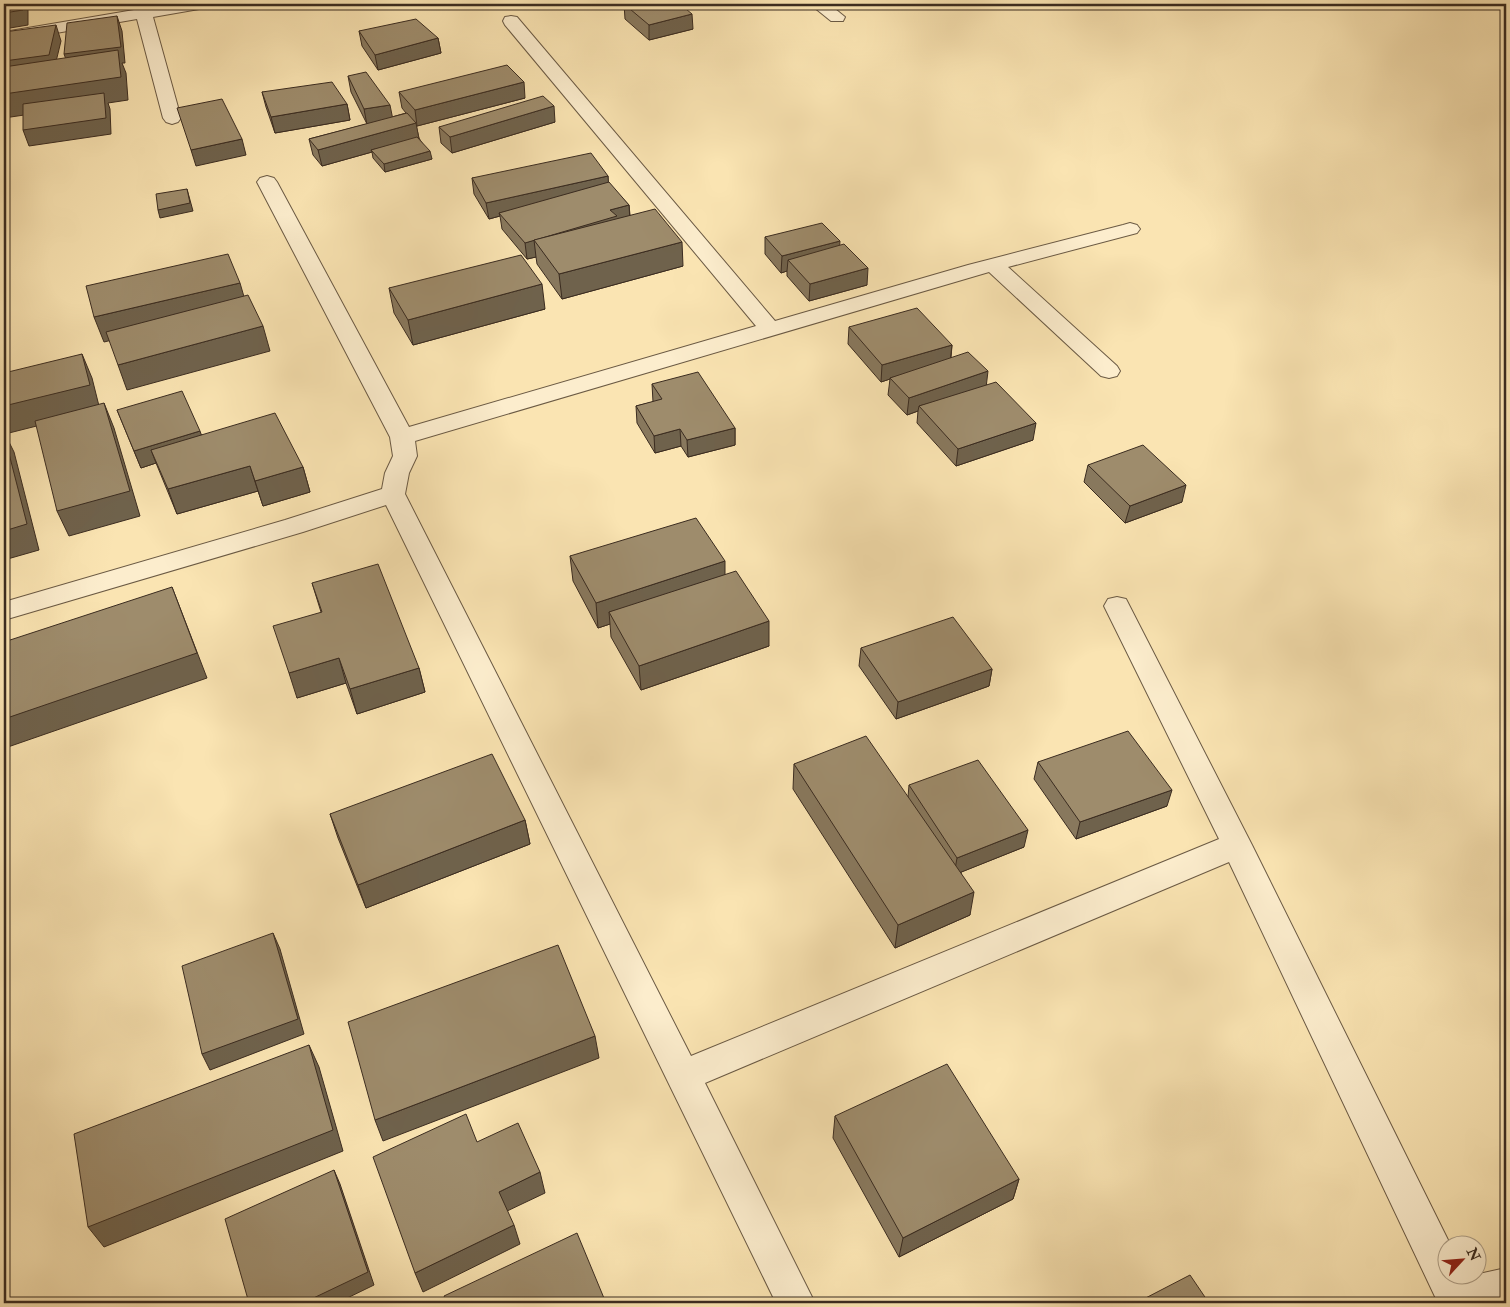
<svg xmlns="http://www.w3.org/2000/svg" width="1510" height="1307" viewBox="0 0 1510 1307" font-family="'IM FELL Double Pica',serif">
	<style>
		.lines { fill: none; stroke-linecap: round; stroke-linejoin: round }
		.street-casing { stroke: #6b5a44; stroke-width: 2 }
		.street { fill: #fcedcd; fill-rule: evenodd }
		.wall { fill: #88785d; stroke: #3b2c20 }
		.shaded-wall { fill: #6f624c; stroke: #3b2c20 }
		.building { fill: #9e8c6c; stroke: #3b2c20 }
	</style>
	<rect width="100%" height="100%" fill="#fae4b2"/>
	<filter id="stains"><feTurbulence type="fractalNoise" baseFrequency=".004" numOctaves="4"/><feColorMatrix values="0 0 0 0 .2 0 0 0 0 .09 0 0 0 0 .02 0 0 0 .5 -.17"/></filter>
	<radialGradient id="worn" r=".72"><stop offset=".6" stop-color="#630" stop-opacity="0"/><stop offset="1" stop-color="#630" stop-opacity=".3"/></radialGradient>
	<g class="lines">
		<!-- street casing -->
		<g class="street-casing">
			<g id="street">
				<polygon points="133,4 149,4 150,7 171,4 207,4 205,7 199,9 153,17 181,118 178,122 172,124 166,122 163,118 137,19 4,42 4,32 134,10"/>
				<polygon points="810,4 829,4 845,17 843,21 831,21"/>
				<polygon points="511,16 517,17 775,321 968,265 1123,225 1130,223 1137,225 1140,229 1137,233 1008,267 1117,366 1120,371 1117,376 1109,378 1101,376 989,272 415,441 417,456 409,473 405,494 691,1056 1219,839 1104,606 1108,599 1117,597 1126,599 1252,845 1450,1244 1448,1244 1448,1274 1464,1274 1465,1277 1506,1268 1506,1303 1438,1303 1229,862 705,1083 815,1303 776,1303 386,505 303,532 4,620 4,602 285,520 382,489 385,473 393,456 390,437 257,182 260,178 267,176 274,178 277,182 409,427 756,326 505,25 503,21 505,17"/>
			</g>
		</g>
		<!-- street -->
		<use href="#street" class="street"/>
	</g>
	<!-- wall -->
	<g class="wall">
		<polygon points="624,4 693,29 649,40 625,19"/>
		<polygon points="359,31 438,38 441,53 378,70 362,46"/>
		<polygon points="348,76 392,117 406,113 402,108 399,92 525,98 417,126 416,125 419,138 432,159 385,172 373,158 372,152 322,166 313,155 309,139 367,124 351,92"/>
		<polygon points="262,92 347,104 350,120 275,133 266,107"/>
		<polygon points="555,122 452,153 441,143 439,127"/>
		<polygon points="608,176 608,183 629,205 630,215 683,266 562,299 537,264 536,257 527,259 502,229 500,216 489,219 474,194 472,178"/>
		<polygon points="765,237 840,246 867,285 809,301 787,276 787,271 781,273 765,254"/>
		<polygon points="389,288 545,309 413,345 394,313"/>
		<polygon points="849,327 952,345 951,358 987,385 1033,440 956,466 917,423 918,411 907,415 888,395 890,379 881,382 848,344"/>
		<polygon points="652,384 735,428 735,445 688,457 681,446 655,453 637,423 636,406 653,402"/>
		<polygon points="117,410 202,435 303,467 310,492 263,506 258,491 177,514 156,463 141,468"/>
		<polygon points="1088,465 1182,502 1125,523 1084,482"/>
		<polygon points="570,556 725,575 769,646 641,690 611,637 610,624 598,628 573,581"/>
		<polygon points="312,583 419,668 425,692 357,714 346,683 297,698 321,612"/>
		<polygon points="861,648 992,669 989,686 896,719 859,666"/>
		<polygon points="1038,762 1167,806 1076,839 1034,779"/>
		<polygon points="794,764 908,797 909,785 1024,847 961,872 970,915 895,948 793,789"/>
		<polygon points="330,814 525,820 530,844 366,908 338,838"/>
		<polygon points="835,1116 1019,1179 1013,1199 899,1257 833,1138"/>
	</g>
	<!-- shaded-wall -->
	<g class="shaded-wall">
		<polygon points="23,4 28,4 28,25 4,29 4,13"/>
		<polygon points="41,4 66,4 66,6 43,9"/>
		<polygon points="692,14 693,29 649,40 649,25"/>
		<polygon points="117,16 122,31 125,63 122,63 126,73 128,100 108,103 110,109 111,134 29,146 23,130 105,103 4,118 4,94 70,70 64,54"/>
		<polygon points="56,25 61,41 54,70 4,78 4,61"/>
		<polygon points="438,38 441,53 378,70 375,55"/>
		<polygon points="524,82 525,98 417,126 415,110"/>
		<polygon points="347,104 350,120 275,133 271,117"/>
		<polygon points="390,105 393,120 367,125 364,109"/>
		<polygon points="554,106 555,122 452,153 450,137"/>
		<polygon points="416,123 419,139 371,150 372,152 322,166 318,150"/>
		<polygon points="242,139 246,155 196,166 191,150"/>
		<polygon points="430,151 432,159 385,172 384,164"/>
		<polygon points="608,176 609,192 499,213 500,216 489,219 486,203"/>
		<polygon points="187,189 193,211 160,218 158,210"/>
		<polygon points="629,205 630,221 534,240 610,210"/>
		<polygon points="534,240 536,257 527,259 525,243"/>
		<polygon points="840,241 839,258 788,260 787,271 781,273 782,256"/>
		<polygon points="682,242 683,266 562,299 559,274"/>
		<polygon points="868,268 867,285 809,301 810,284"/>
		<polygon points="240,283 247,307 104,342 94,317"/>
		<polygon points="542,284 545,309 413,345 408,320"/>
		<polygon points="263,326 270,351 127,390 118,365"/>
		<polygon points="952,345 950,362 890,378 890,379 881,382 882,365"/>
		<polygon points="82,354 92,378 100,410 5,434 14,452 39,550 4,560 4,406"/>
		<polygon points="988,371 986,388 919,406 918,411 907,415 909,398"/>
		<polygon points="104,403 114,428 140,516 69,536 57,511"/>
		<polygon points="1036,423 1033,440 956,466 958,449"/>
		<polygon points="735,428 735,445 688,457 687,440"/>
		<polygon points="680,429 681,446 655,453 654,436"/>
		<polygon points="200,431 206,448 151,450 156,463 141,468 134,451"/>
		<polygon points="250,466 258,491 177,514 168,489"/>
		<polygon points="303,467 310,492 263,506 255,481"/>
		<polygon points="1186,485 1182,502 1125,523 1130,506"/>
		<polygon points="725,561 725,586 609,612 610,624 598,628 596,603"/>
		<polygon points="172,587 207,678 5,748 4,745 4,719"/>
		<polygon points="769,621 769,646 641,690 639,666"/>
		<polygon points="339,658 346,683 297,698 289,673"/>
		<polygon points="419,668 425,692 357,714 350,689"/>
		<polygon points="992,669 989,686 896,719 898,702"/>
		<polygon points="1172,790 1167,806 1076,839 1080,822"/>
		<polygon points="525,820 530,844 366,908 358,885"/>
		<polygon points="1028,830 1024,847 954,875 957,858"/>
		<polygon points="974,892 970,915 895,948 898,925"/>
		<polygon points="273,933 280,949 304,1034 210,1070 202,1054"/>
		<polygon points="595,1036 599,1058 383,1141 375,1120"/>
		<polygon points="309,1045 319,1067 343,1151 104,1247 88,1227"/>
		<polygon points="334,1170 340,1184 374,1285 337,1303 303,1303"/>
		<polygon points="540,1172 545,1193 505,1212 499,1192"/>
		<polygon points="1019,1179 1013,1199 899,1257 903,1238"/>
		<polygon points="514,1225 520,1244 423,1292 415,1273"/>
	</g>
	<!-- building -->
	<g class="building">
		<polygon points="4,4 23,4 23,10 4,13"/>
		<polygon points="624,4 680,4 692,14 649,25"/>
		<polygon points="117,16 121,47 64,54 67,23"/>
		<polygon points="416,19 438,38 375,55 359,31"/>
		<polygon points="56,25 49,55 4,61 4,32"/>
		<polygon points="118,50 121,77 4,94 4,67"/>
		<polygon points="507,65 524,82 415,110 399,92"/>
		<polygon points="366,72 390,105 364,109 348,76"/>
		<polygon points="332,82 347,104 271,117 262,92"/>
		<polygon points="104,93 106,118 23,130 23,104"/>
		<polygon points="543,96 554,106 450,137 439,127"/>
		<polygon points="222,99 242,139 191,150 177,108"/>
		<polygon points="407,113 416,123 318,150 309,139"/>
		<polygon points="417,137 430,151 384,164 371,150"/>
		<polygon points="591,153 608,176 486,203 472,178"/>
		<polygon points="609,182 629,205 610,210 617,216 525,243 499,213"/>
		<polygon points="187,189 190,203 158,210 156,194"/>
		<polygon points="655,209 682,242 559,274 534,240"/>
		<polygon points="822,223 840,241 782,256 765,237"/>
		<polygon points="844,244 868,268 810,284 788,260"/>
		<polygon points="228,254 240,283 94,317 86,286"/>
		<polygon points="521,255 542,284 408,320 389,288"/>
		<polygon points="248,295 263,326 118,365 106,332"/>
		<polygon points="917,308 952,345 882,365 849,327"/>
		<polygon points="968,352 988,371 909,398 890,378"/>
		<polygon points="82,354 90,385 4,406 4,373"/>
		<polygon points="698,372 735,428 687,440 680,429 654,436 636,406 662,399 652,384"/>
		<polygon points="996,382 1036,423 958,449 919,406"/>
		<polygon points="182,391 200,431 134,451 117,410"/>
		<polygon points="104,403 130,491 57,511 35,421"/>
		<polygon points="275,413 303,467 255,481 250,466 168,489 151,450"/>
		<polygon points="4,434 27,524 4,531"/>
		<polygon points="1143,445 1186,485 1130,506 1088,465"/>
		<polygon points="696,518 725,561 596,603 570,556"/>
		<polygon points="378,564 419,668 350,689 339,658 289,673 273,626 322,612 312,583"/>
		<polygon points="736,571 769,621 639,666 609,612"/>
		<polygon points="172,587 197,653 4,719 4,642"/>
		<polygon points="953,617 992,669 898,702 861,648"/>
		<polygon points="1128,731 1172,790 1080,822 1038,762"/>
		<polygon points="866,736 974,892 898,925 794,764"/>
		<polygon points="492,754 525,820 358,885 330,814"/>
		<polygon points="978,760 1028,830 957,858 909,785"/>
		<polygon points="273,933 298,1019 202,1054 182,966"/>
		<polygon points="558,945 595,1036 375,1120 348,1022"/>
		<polygon points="309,1045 333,1130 88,1227 74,1134"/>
		<polygon points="947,1064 1019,1179 903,1238 835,1116"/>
		<polygon points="466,1114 477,1142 518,1123 540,1172 499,1192 514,1225 415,1273 373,1157"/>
		<polygon points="334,1170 368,1272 303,1303 249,1303 225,1219"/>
		<polygon points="577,1233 606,1303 447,1303 444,1296"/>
		<polygon points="1190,1275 1209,1303 1136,1303"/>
	</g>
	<!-- margin -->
	<rect width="1510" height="1307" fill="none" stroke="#fae4b2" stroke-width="20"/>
	<rect x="5" y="5" width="1500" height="1297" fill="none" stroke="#3b2c20" stroke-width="2.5"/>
	<rect x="10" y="10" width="1490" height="1287" fill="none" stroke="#3b2c20"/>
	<!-- north arrow -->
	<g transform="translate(1462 1260) rotate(64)"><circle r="24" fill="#fcedcd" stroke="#afa088"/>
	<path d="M0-4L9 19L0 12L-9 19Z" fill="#8f2418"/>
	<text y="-8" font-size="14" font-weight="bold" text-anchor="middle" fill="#3b2c20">N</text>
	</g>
	<rect width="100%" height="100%" filter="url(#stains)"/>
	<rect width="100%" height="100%" fill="url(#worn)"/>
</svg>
